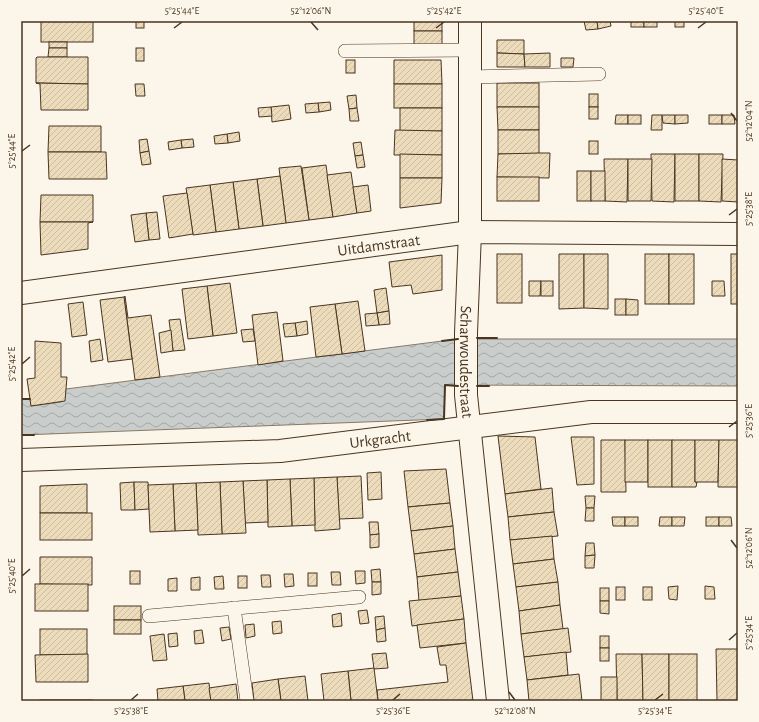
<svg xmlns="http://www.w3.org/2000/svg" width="759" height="722" viewBox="0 0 759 722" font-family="'Alegreya Sans',sans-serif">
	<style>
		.water { fill: url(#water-waves); stroke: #887966 }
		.building { fill: url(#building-hatch); stroke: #4a3520 }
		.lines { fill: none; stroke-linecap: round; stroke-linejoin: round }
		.service-casing { stroke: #4a3520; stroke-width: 14 }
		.minor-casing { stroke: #4a3520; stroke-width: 24 }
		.service { stroke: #fbf6e9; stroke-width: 13 }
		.minor { stroke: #fbf6e9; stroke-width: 22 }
		.wall { stroke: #4a3520; stroke-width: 2 }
		.ticks { fill: none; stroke: #4a3520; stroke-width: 1.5 }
		.labels { text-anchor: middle; stroke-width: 3; stroke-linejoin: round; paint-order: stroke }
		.street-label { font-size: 16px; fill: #4a3520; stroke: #fbf6e9 }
		.neatline { fill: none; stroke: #4a3520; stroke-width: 1.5 }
		.ticks-label { font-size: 10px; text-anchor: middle; fill: #4a3520 }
	</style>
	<defs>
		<pattern id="water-waves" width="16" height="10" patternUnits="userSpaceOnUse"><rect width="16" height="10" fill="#c9cecd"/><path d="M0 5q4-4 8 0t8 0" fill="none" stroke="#a5a8a6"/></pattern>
		<pattern id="building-hatch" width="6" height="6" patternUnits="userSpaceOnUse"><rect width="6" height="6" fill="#ecdcbc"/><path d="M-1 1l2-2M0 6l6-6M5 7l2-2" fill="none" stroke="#ccbda1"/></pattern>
	</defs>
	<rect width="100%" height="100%" fill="#fbf6e9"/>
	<!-- water -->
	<polygon class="water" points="458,339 738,339 738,386 445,385 444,419 21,435 21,399 30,399 31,406 61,402 66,389"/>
	<!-- building -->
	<g class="building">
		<rect x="41" y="21" width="52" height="21"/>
		<rect x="136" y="21" width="8" height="7"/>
		<rect x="414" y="21" width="28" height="10"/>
		<polygon points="584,21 597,21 598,29 586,30"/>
		<polygon points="597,21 610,21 611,26 598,29"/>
		<rect x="631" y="21" width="13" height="6"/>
		<rect x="644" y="21" width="13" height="6"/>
		<rect x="675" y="21" width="9" height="6"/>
		<rect x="414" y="31" width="28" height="14"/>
		<polygon points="497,40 524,40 524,54 497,53"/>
		<rect x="49" y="42" width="18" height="6"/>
		<polygon points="49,48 67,48 67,57 48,57"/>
		<rect x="136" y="48" width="8" height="13"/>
		<polygon points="497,53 524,54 525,67 497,67"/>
		<polygon points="550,53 550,67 525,67 524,54"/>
		<polygon points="37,57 88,57 88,84 36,83 36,58"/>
		<polygon points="561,58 574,58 573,67 561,67"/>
		<rect x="346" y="60" width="9" height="13"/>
		<polygon points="394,60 441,60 442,84 394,84"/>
		<polygon points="36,83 88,84 88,110 41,110 40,84"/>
		<rect x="497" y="83" width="42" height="24"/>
		<polygon points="135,84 144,84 145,96 136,96"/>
		<rect x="394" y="84" width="48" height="24"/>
		<rect x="589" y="94" width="9" height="13"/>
		<polygon points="356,95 357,108 349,109 347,96"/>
		<polygon points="330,102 331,110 319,112 318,103"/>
		<polygon points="318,103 319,112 306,113 305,104"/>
		<polygon points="289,105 291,119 272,122 271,107"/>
		<polygon points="271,107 272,116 259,117 258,108"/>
		<polygon points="497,107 539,107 539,130 498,130"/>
		<rect x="589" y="107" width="9" height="12"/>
		<polygon points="357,108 359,121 350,121 349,109"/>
		<rect x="400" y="108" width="42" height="23"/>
		<polygon points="616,115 628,115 628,124 615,124"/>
		<rect x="628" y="115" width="13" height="9"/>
		<polygon points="652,115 662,115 662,130 651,130"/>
		<polygon points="662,115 675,115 675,124 663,123"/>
		<polygon points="675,115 688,115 688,123 675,124"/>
		<rect x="709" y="115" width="13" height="9"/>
		<polygon points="722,115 734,115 735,124 722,124"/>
		<polygon points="49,126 101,126 101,152 48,152"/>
		<polygon points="395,130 442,131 442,155 394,155"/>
		<rect x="498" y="130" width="41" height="24"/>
		<polygon points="239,132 240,141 228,143 227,134"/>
		<polygon points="227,134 228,143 215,144 214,136"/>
		<polygon points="147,139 149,151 140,153 139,140"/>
		<polygon points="193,139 194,147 182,148 181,140"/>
		<polygon points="181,140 182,148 169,150 168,142"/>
		<rect x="589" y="141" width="9" height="13"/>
		<polygon points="361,142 363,155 355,156 353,143"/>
		<polygon points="149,151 151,164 142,165 140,153"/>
		<polygon points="48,152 106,152 107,179 49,179"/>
		<polygon points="539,153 550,153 549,178 497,177 498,154"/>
		<polygon points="400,154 442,155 442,178 400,178"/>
		<polygon points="651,154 675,154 674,202 652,201"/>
		<rect x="675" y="154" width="24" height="47"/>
		<polygon points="699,154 723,154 721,202 699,201"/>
		<polygon points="363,155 365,167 357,168 355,156"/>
		<polygon points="604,159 628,159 627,202 605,201"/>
		<polygon points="628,159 652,159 651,201 628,201"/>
		<polygon points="722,159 738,160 738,202 722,201"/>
		<polygon points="326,165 333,217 309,220 302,168"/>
		<polygon points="301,166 309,220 286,223 279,168"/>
		<rect x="577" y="171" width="14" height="30"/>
		<rect x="591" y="171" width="14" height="30"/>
		<polygon points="351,172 357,213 333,217 327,175"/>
		<polygon points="280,176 286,223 263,226 257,179"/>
		<rect x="497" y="177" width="42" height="24"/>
		<polygon points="400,178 442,178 441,203 400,208"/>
		<polygon points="257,179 263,226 239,229 233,182"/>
		<polygon points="233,182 239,229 216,232 210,185"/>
		<polygon points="210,185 216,232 193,235 186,188"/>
		<polygon points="368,185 371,211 357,213 353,187"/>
		<polygon points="187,193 193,234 169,238 163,196"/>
		<polygon points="41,195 93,195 93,222 40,222"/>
		<polygon points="157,212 160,239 149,240 146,213"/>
		<polygon points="146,213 149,240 135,242 131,215"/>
		<polygon points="40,222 93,222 88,223 88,249 41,255"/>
		<rect x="497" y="254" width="25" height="49"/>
		<polygon points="559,254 584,254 584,308 559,309"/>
		<polygon points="584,254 608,254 608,309 584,308"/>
		<rect x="645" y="254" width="24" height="50"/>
		<rect x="669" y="254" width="25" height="50"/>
		<rect x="731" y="254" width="7" height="50"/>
		<polygon points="442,255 442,290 413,294 411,285 392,287 389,262"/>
		<polygon points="529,281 541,281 540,296 529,296"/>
		<rect x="541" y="281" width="12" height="15"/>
		<polygon points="712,281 724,281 725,296 712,296"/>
		<polygon points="230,283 237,333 213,336 207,286"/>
		<polygon points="207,286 213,336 188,339 182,289"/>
		<polygon points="386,288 389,311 377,313 374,290"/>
		<polygon points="125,296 128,318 151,315 160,377 135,380 124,297"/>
		<polygon points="124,297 132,359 108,362 100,300"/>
		<rect x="615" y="299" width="11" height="16"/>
		<polygon points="626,299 638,300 638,315 626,315"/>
		<polygon points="358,301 365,351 342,354 335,304"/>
		<polygon points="83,302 87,335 72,337 68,304"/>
		<polygon points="335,304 342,354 316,357 310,307"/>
		<polygon points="389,311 390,324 379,325 377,313"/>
		<polygon points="277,312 283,361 258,365 252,315"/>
		<polygon points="377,313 379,325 366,326 365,314"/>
		<polygon points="180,319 185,350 173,351 169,320"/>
		<polygon points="307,321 308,334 297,336 295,323"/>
		<polygon points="295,323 297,336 285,337 283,324"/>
		<polygon points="253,329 255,341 243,342 241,330"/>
		<polygon points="171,330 173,351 161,353 159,333"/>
		<polygon points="100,339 103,360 91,362 89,341"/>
		<polygon points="35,341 61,343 61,377 67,377 65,401 31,406 27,379 35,378"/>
		<polygon points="498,436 535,437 541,489 505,494"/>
		<polygon points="571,437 594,437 594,484 577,485"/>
		<polygon points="601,440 625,440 626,492 601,492"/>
		<rect x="625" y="440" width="23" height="42"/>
		<rect x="648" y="440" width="24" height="47"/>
		<polygon points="672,440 695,440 695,482 697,482 696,487 672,487"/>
		<polygon points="695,440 719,440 718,482 695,482"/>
		<polygon points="719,440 738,440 738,487 718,487"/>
		<polygon points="446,469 450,503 408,507 404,471"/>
		<polygon points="381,472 382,499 368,500 367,473"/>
		<polygon points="361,476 363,518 339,519 337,477"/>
		<polygon points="337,477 340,529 315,531 314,478"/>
		<polygon points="314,478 315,525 292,526 290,479"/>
		<polygon points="290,479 292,526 268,527 267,480"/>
		<polygon points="267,480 268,522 245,523 243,481"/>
		<polygon points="243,481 246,533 222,534 220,482"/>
		<polygon points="134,482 135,510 121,510 120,483"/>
		<polygon points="134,482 148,482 149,509 135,510"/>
		<polygon points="220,482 222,534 198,535 196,483"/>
		<polygon points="196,483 198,530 175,531 173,484"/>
		<polygon points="87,484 87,513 40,513 40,486"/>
		<polygon points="173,484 175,531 150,532 148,485"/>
		<polygon points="552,488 554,512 508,517 505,494"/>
		<polygon points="585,496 595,496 594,508 586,508"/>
		<polygon points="450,503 453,526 411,531 408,507"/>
		<polygon points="586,508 594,508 594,521 585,521"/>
		<polygon points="554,512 558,536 510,540 508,517"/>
		<rect x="40" y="513" width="52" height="27"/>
		<polygon points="612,517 625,517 625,526 613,526"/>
		<rect x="625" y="517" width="13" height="9"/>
		<polygon points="660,517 672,517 672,526 659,526"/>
		<polygon points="672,517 685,517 684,526 672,526"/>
		<rect x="706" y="517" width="13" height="9"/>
		<polygon points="719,517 731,517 732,526 719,526"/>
		<polygon points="369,522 378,522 379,534 370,535"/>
		<polygon points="453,526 455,549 414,554 411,531"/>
		<polygon points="379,534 379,547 370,548 370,535"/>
		<polygon points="552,536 554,559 513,564 510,540"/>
		<polygon points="586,543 594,543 595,555 585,556"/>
		<polygon points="455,549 458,572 417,577 414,554"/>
		<polygon points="595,555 594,568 585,568 585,556"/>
		<polygon points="40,557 92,557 92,585 40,584"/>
		<polygon points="554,559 558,582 516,587 513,564"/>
		<polygon points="380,569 381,582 372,582 371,570"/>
		<rect x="130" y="571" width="10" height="13"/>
		<polygon points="355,571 365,571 365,583 356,584"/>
		<polygon points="331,572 340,572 341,585 332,585"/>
		<polygon points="458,572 461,596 419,601 417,577"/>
		<rect x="308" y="573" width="9" height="13"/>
		<polygon points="284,574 293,574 294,586 285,587"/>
		<polygon points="261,575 270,575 271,587 262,587"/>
		<polygon points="223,576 224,589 215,589 214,577"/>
		<rect x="238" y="576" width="9" height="12"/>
		<polygon points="200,577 200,590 191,590 191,578"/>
		<polygon points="177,578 177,591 168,591 168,579"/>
		<polygon points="372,582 381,582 381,594 372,595"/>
		<polygon points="558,582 560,605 519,611 516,587"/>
		<rect x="35" y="584" width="53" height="27"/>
		<polygon points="678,586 677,600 669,599 668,587"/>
		<polygon points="705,586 714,587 715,599 705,599"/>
		<rect x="616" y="587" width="9" height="13"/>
		<rect x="643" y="587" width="9" height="13"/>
		<rect x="600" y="588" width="9" height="13"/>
		<polygon points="461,596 464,619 412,626 409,601"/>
		<polygon points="600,601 609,601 609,614 600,613"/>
		<polygon points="560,605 563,629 521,634 519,611"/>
		<rect x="114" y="606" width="27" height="14"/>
		<polygon points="367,610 369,623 360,624 358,611"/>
		<polygon points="341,613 342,626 333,627 332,615"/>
		<polygon points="384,616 385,628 376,630 375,617"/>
		<polygon points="464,619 466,643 420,648 417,625"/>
		<rect x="114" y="620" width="27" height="14"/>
		<polygon points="281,621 282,633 273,634 272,622"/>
		<polygon points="254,624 255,636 246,638 245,625"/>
		<polygon points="229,627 231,639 222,641 220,628"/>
		<polygon points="385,628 386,641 377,642 376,630"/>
		<polygon points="568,628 571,652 524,657 521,634"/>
		<rect x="40" y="629" width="47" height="26"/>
		<polygon points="202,630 204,643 195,644 194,631"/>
		<polygon points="177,633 178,646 169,647 168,634"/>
		<polygon points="164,634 167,660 153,661 150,636"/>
		<rect x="600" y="636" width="9" height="12"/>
		<polygon points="466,643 473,701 378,701 377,690 448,682 446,665 440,665 437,647"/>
		<rect x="600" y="648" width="9" height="13"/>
		<polygon points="716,649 738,649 738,701 717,701"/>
		<polygon points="566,652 568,675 527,680 524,657"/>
		<polygon points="386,653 388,668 374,669 372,654"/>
		<polygon points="88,654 88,682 36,682 35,655"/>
		<polygon points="616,654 642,654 643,701 617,701"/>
		<polygon points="642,654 669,654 669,701 643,701"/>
		<rect x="669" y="654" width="28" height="47"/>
		<polygon points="374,668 378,701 351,701 348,671"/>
		<polygon points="348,671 351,701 324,701 321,674"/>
		<polygon points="579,674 582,701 529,701 527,680"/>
		<polygon points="305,676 308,701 281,701 278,679"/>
		<rect x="601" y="677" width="16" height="24"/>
		<polygon points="278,679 281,701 254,701 252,683"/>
		<polygon points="209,683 211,701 185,701 183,686"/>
		<polygon points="236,684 238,701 211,701 209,688"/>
		<polygon points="183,686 185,701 158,701 157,689"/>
		<rect x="40" y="700" width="52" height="1"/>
	</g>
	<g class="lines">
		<!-- service casing -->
		<g class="service-casing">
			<g id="service">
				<polyline points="345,51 470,50"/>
				<polyline points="470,77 599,74"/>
				<polyline points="234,608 247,701"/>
				<polyline points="149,616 359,597"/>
			</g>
		</g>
		<!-- minor casing -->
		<g class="minor-casing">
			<g id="minor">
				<path id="s1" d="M470 21V232L466 333V395L498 701"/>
				<path id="s2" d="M21 293 470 232 738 234"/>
				<path id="s3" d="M21 460 280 451 591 412H738"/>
			</g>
		</g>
		<!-- service -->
		<use href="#service" class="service"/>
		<!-- minor -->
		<use href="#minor" class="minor"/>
		<!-- wall -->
		<g class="wall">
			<polyline points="477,338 497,338"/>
			<polyline points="442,341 458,339"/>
			<polyline points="477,386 489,386"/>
			<polyline points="21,399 30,399"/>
			<polyline points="427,420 444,419 445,385 458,386"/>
			<polyline points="21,435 34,435"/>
		</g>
	</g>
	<!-- ticks -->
	<path class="ticks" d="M311 22 318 30M174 28 182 22M436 28 444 22M698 28 706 22M731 113 737 121M22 151 30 145M729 215 737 209M22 364 30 357M729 427 737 421M731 540 737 548M22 576 30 569M729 640 737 633M509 692 515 700M131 700 138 694M393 700 400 694M655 700 663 694"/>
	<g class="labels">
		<!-- street labels -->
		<g class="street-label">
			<text dy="6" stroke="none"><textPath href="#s2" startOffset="361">Uitdamstraat</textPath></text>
			<text dy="6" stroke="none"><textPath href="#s1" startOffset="341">Scharwoudestraat</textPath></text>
			<text dy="6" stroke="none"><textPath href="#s3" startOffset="360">Urkgracht</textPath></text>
		</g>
	</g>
	<!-- border -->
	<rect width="759" height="722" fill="none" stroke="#fbf6e9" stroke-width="44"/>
	<rect x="22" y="22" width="715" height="678" class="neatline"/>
	<g class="ticks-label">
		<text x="182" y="14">5°25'44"E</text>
		<text x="311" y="14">52°12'06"N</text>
		<text x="444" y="14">5°25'42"E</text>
		<text x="706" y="14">5°25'40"E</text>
		<text transform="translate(748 121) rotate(-90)" y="4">52°12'04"N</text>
		<text transform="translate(11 151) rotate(-90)" y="4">5°25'44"E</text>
		<text transform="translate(748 209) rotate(-90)" y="4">5°25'38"E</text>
		<text transform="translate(11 364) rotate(-90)" y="4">5°25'42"E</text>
		<text transform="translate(748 421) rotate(-90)" y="4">5°25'36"E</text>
		<text transform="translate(748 548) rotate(-90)" y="4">52°12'06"N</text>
		<text transform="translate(11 576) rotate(-90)" y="4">5°25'40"E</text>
		<text transform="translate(748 633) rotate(-90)" y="4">5°25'34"E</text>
		<text x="131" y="714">5°25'38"E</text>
		<text x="393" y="714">5°25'36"E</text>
		<text x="515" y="714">52°12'08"N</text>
		<text x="655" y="714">5°25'34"E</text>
	</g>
</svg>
